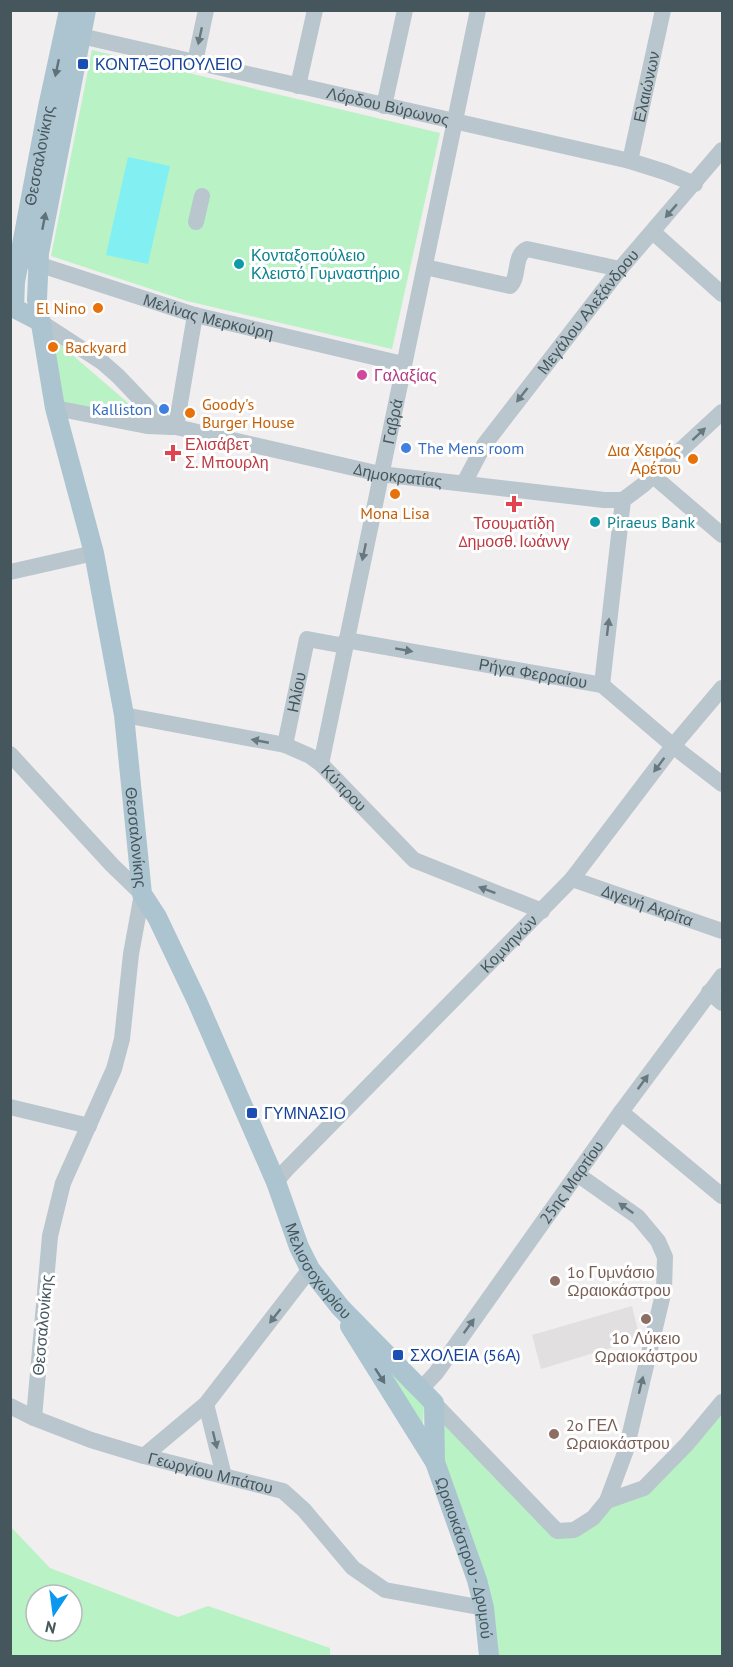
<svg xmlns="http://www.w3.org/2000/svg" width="733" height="1667" viewBox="0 0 733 1667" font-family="'PT Sans',sans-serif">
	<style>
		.education { fill: #e2dfe1 }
		.green { fill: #b9f2c4; fill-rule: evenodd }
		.water { fill: #82f0f3 }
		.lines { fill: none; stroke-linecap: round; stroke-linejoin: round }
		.minor { stroke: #b9c6cd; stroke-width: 16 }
		.major { stroke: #acc4d0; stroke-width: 20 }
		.oneway { fill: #68787f }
		.oneway2 { fill: #5f727a }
		.transit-dot { fill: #1a4fb4; stroke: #fff; stroke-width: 2 }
		.culture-dot { fill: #0f9aa8; stroke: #fff; stroke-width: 2 }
		.food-dot { fill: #e8710a; stroke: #fff; stroke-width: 2 }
		.hotel-dot { fill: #d1479c; stroke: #fff; stroke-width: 2 }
		.shop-dot { fill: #3f7fe0; stroke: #fff; stroke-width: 2 }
		.health-dot { fill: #e0444e; stroke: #fff; stroke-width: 2 }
		.education-dot { fill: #8d6e63; stroke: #fff; stroke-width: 2 }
		.labels { text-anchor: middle; stroke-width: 6; stroke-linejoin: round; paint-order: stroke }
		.transit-label { font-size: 16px; fill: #164399; stroke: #fff; text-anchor: start }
		.street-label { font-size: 16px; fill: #45565d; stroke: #fff }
		.culture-label { font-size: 16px; fill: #0d838f; stroke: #fff; text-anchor: start }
		.food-label { font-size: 16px; fill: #c56008; stroke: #fff; text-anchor: end }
		.hotel-label { font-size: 16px; fill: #b23c85; stroke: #fff; text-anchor: start }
		.shop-label { font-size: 16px; fill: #366cbe; stroke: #fff; text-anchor: end }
		.health-label { font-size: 16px; fill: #be3a42; stroke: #fff; text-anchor: start }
		.education-label { font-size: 16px; fill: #785e54; stroke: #fff; text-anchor: start }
	</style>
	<rect width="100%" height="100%" fill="#f1eeef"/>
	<!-- education -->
	<polygon class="education" points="632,1306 640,1339 541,1369 532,1335"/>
	<!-- green -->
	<g class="green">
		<polygon points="92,50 440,133 392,349 187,301 51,256"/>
		<polygon points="56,341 148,420 61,403 44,349"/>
		<polygon points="375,1351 424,1405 423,1426"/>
		<polygon points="722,1393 722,1656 489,1656 435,1462 437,1398 560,1524 571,1524 615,1493 641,1482 683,1439"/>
		<path d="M11 1527 50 1568 178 1617 208 1606 330 1648V1656H11ZM36 1595H72V1631H36Z"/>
	</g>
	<!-- water -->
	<polygon class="water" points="128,157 170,166 148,264 106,255"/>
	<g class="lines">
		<!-- minor -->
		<g class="minor">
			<path id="s1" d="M81 36 630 161 665 172 695 184"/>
			<polyline points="195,62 206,10"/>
			<polyline points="298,86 315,10"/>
			<polyline points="384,106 405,10"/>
			<path id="s2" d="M630 161 663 10"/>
			<polyline points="196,222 202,196"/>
			<polyline points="653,232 722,294"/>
			<path id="s3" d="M28 261 195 315 403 364"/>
			<path d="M425 267 510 286C520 277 513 255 527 249L620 269"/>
			<path id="s4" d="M39 321 102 362 118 376 160 420 176 427 380 474 604 500H623"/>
			<polyline points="55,408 147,426 172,427"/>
			<polyline points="176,427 195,315"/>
			<polyline points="655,474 658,480 722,535"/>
			<path id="s5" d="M464 483 484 445 620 269 722 150"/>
			<polyline points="10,572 94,553"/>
			<path id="s6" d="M346 640 602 685 678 750 722 784"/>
			<polyline points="602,685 623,500 643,485 722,412"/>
			<path id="s7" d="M124 715 285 745 310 756 321 764 414 860 542 911"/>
			<path id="s8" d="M285 745 307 639 345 646"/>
			<polyline points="10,754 112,865 142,894 131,954 122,1039 114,1069 63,1183 50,1236 34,1418"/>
			<path id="s9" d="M321 764 478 10"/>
			<path id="s10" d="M572 879 722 931"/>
			<polyline points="709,992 722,1003"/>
			<polyline points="10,1107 89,1126"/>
			<polyline points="621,1112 722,1196"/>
			<path id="s11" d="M276 1182 286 1170 572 879 673 746 722 688"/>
			<path id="s12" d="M421 1389 436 1373 621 1112 722 976"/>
			<polyline points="434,1403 557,1531 574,1530 593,1518 607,1501 626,1450 664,1290 665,1257 658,1241 638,1217 577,1174"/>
			<polyline points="206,1404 224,1476"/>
			<path id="s13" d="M10 1406 34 1418 91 1440 144 1456 283 1491 304 1510 353 1568 385 1590 484 1608"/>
			<polyline points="144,1456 206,1404 310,1269"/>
			<polyline points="607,1501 644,1488 687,1444 722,1402"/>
		</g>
		<!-- major -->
		<g class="major">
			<path id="s14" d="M86 10 39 253 37 300 55 408 94 553 124 715 142 894 157 917 197 1001 276 1182 299 1247 310 1269 340 1307 434 1403 435 1462"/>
			<path id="s15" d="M39 321 14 308 15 282 48 107 69 10"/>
			<path id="s16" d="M350 1326 435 1462 477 1580 484 1608 489 1656"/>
		</g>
	</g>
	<!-- one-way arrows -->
	<defs><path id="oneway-solid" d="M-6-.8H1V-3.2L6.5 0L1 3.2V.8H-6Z" transform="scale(1.5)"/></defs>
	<g class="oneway">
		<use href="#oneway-solid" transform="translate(200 36) rotate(102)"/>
		<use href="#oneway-solid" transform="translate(671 211) rotate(131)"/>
		<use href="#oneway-solid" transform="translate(522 395) rotate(128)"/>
		<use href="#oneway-solid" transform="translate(699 434) rotate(-43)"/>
		<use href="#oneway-solid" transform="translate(364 552) rotate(102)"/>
		<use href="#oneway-solid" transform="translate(608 627) rotate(-83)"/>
		<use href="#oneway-solid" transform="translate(404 650) rotate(10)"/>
		<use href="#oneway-solid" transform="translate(260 741) rotate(-169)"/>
		<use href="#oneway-solid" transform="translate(659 765) rotate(127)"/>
		<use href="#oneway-solid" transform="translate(487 890) rotate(-159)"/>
		<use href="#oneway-solid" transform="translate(643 1082) rotate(-54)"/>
		<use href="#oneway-solid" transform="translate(626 1208) rotate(-145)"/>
		<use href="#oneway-solid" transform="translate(275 1316) rotate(128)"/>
		<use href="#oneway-solid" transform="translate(469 1326) rotate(-54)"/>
		<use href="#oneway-solid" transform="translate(641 1385) rotate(-76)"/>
		<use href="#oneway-solid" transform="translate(215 1440) rotate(76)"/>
	</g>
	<g class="oneway2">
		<use href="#oneway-solid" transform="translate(57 68) rotate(102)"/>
		<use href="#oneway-solid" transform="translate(44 221) rotate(-79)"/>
		<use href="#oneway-solid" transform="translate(380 1376) rotate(57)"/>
	</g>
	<!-- markers -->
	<g class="transit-dot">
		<rect x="77" y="58" width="12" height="12" rx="3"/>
		<rect x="246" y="1107" width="12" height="12" rx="3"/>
		<rect x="392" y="1349" width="12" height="12" rx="3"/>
	</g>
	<g class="culture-dot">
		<circle cx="239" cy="264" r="6"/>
		<circle cx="595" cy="522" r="6"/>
	</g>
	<g class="food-dot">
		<circle cx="98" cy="308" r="6"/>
		<circle cx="53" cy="347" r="6"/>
		<circle cx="190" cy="413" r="6"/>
		<circle cx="693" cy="459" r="6"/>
		<circle cx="395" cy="494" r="6"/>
	</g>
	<circle class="hotel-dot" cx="362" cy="375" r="6"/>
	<g class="shop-dot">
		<circle cx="164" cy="409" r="6"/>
		<circle cx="406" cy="448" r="6"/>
	</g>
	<g class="health-dot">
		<path d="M170 444h6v6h6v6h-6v6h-6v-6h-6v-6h6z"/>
		<path d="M511 495h6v6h6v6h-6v6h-6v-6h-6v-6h6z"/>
	</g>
	<g class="education-dot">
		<circle cx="555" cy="1281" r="6"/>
		<circle cx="646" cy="1319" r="6"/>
		<circle cx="554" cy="1434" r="6"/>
	</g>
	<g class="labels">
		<!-- transit labels -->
		<g class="transit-label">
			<text x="95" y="70">ΚΟΝΤΑΞΟΠΟΥΛΕΙΟ</text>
			<text x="264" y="1119">ΓΥΜΝΑΣΙΟ</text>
			<text x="410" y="1361">ΣΧΟΛΕΙΑ (56Α)</text>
		</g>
		<!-- street labels -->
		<g class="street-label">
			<text dy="6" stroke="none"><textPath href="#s2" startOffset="76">Ελαιώνων</textPath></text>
			<text dy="6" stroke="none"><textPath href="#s1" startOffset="315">Λόρδου Βύρωνος</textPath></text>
			<text dy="6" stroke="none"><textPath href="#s15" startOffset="183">Θεσσαλονίκης</textPath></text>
			<text dy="6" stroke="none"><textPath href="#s5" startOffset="212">Μεγάλου Αλεξάνδρου</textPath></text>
			<text dy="6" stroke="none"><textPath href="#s3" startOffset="189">Μελίνας Μερκούρη</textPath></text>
			<text dy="6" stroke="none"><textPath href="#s9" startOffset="350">Γαβρά</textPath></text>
			<text dy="6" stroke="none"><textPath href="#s4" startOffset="402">Δημοκρατίας</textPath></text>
			<text dy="6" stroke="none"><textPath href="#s6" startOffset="190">Ρήγα Φερραίου</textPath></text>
			<text dy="6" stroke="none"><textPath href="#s8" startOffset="54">Ηλίου</textPath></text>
			<text dy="6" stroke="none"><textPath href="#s7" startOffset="238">Κύπρου</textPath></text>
			<text dy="6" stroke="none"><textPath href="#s14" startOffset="842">Θεσσαλονίκης</textPath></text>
			<text dy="6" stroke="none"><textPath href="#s10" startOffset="80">Διγενή Ακρίτα</textPath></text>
			<text dy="6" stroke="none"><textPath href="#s11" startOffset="333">Κομνηνών</textPath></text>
			<text dy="6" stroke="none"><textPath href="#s12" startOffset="256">25ης Μαρτίου</textPath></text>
			<text dy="6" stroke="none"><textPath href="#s14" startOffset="1316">Μελισσοχωρίου</textPath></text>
			<text transform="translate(42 1325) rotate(-85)" y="6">Θεσσαλονίκης</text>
			<text dy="6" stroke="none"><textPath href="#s13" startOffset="212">Γεωργίου Μπάτου</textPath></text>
			<text dy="6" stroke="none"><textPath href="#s16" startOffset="261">Ωραιοκάστρου - Δρυμού</textPath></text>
		</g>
		<!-- culture labels -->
		<g class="culture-label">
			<text x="251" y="261">Κονταξοπούλειο<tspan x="251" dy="18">Κλειστό Γυμναστήριο</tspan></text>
			<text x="607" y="528">Piraeus Bank</text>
		</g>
		<!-- food labels -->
		<g class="food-label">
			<text x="86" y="314">El Nino</text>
			<text x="65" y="353" text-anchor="start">Backyard</text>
			<text x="202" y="410" text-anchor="start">Goody's<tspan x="202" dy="18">Burger House</tspan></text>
			<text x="681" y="456">Δια Χειρός<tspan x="681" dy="18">Αρέτου</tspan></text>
			<text x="395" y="519" text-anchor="middle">Mona Lisa</text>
		</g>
		<!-- hotel labels -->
		<g class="hotel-label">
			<text x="374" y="381">Γαλαξίας</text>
		</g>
		<!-- shop labels -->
		<g class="shop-label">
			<text x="152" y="415">Kalliston</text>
			<text x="418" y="454" text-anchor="start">The Mens room</text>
		</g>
		<!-- health labels -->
		<g class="health-label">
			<text x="185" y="450">Ελισάβετ<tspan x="185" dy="18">Σ. Μπουρλη</tspan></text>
			<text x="514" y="529" text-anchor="middle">Τσουματίδη<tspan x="514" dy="18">Δημοσθ. Ιωάννγ</tspan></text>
		</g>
		<!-- education labels -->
		<g class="education-label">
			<text x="567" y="1278">1o Γυμνάσιο<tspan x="567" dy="18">Ωραιοκάστρου</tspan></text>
			<text x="646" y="1344" text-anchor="middle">1ο Λύκειο<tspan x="646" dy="18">Ωραιοκάστρου</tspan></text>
			<text x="566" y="1431">2o ΓΕΛ<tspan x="566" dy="18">Ωραιοκάστρου</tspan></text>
		</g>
	</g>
	<!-- border -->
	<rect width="733" height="1667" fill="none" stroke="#45565d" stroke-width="24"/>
	<!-- north arrow -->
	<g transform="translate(54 1613) rotate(193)"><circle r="28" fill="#ffffff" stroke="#b5bbbe" stroke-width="1.5"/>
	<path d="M0-4.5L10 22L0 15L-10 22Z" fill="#0a99ef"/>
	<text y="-9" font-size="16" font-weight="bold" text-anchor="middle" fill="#45565d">N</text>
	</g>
</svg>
